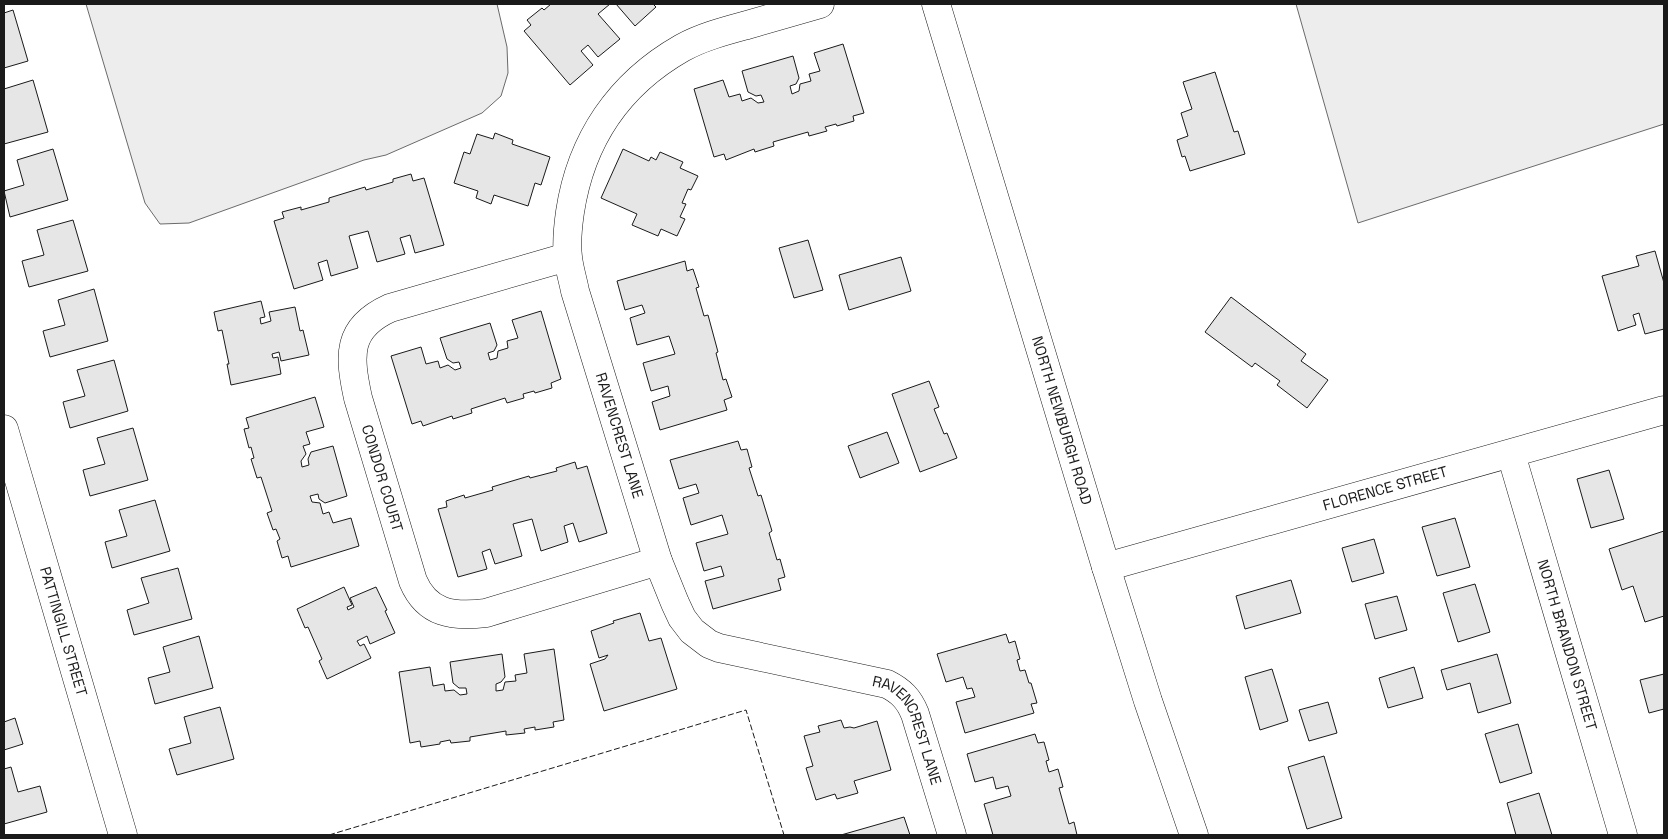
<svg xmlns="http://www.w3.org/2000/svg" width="1668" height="839" viewBox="0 0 1668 839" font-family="'Space Grotesk',sans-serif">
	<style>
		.built { fill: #ededed; stroke: #6a6a6a }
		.building { fill: #e6e6e6; stroke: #1a1a1a }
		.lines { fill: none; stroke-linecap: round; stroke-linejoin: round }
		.minor-casing { stroke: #1a1a1a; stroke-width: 29 }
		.major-casing { stroke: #1a1a1a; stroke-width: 29 }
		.minor { stroke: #fff; stroke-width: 28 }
		.major { stroke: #fff; stroke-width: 28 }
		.fence { stroke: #1a1a1a; stroke-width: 1; stroke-dasharray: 6 2.5; stroke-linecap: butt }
		.labels { text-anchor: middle; stroke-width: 4; stroke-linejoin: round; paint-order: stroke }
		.street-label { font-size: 15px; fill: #1a1a1a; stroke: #fff }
	</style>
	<rect width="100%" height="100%" fill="#fff"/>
	<!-- built -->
	<g class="built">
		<polygon points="86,4 497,4 507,47 508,73 501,96 482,113 386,155 364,160 189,223 160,224 145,203"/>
		<polygon points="1296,4 1664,4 1664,124 1358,223"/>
	</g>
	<!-- building -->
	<g class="building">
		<polygon points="551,4 610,4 598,14 620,39 598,57 588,45 581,51 593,65 570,85 524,31 531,25 527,20 542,8 544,10"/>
		<polygon points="616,4 653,4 656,7 635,26"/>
		<polygon points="13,10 28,61 4,68 4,13"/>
		<polygon points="843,44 864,113 853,116 854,121 837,126 836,124 825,127 827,131 809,136 808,132 773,142 774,146 755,152 754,149 726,160 724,154 714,157 694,89 723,80 729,97 740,94 742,101 751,98 758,103 764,102 761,95 756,96 748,92 742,71 793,56 799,78 796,84 790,86 792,94 799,91 800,84 811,81 809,74 820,71 814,53"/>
		<polygon points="1215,72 1234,132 1238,131 1245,154 1190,171 1185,156 1182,157 1177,140 1188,136 1181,113 1192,109 1183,82"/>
		<polygon points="33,80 48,132 4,144 4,89"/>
		<polygon points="495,133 513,140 512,144 550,157 541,185 535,183 528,206 494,195 491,204 476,198 478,191 454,183 464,152 470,154 477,134 493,139"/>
		<polygon points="53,149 68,200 10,217 4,191 24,185 17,160"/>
		<polygon points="623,149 649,161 651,157 656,160 660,152 683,162 680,168 698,176 691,190 688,189 682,203 686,204 680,217 685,219 677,236 661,229 658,236 632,225 637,214 601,198"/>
		<polygon points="411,174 413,181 424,178 444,245 415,253 410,235 400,238 405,254 377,262 368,231 349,236 358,268 331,276 327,260 318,263 323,280 294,289 274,221 284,218 282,212 301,207 301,210 329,202 329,198 365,187 366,190 393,182 393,179"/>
		<polygon points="73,220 88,271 29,287 22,261 44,255 37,230"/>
		<polygon points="808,240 823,290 794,298 779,248"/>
		<polygon points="1655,251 1664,283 1664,329 1645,334 1639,313 1633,315 1636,325 1618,331 1602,276 1639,266 1636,256"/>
		<polygon points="901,257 911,291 849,310 839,275"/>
		<polygon points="685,261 687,271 693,269 699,287 696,288 704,316 708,315 718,352 716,353 723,380 726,379 732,397 724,400 727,410 660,430 652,402 670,396 668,386 651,391 643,363 675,354 669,336 637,345 630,318 645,313 642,305 625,310 617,281"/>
		<polygon points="94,289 108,341 50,357 43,331 65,325 58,300"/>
		<polygon points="1231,297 1306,354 1301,361 1328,380 1307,408 1277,385 1280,381 1255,363 1252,367 1205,332"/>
		<polygon points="261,301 265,317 260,318 261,324 271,321 269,312 295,307 300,331 303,330 309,355 281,361 279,352 272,354 273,358 278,357 281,374 231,385 227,364 229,364 222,330 218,331 214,312"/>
		<polygon points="541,311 561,379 551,383 552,388 535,393 534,391 523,394 524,398 507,403 505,398 471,409 472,413 453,419 452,416 423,426 421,421 412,424 391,356 421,347 426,364 438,361 440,368 448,365 455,370 461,368 459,362 453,363 447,359 440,338 490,323 497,345 494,351 488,353 490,360 497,358 498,351 508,348 507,341 518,338 512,320"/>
		<polygon points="114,360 128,411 70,428 63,402 85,396 77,370"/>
		<polygon points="929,381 939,407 934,409 944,434 947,433 957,458 920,472 892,394"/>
		<polygon points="315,397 324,427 306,432 310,444 303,446 306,454 301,461 302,467 309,465 308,459 311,452 333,446 347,496 325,503 319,499 318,494 310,496 312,502 320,503 323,514 329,512 333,523 351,518 359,546 291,567 288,556 282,558 277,541 280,539 276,529 273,530 267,513 272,511 261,477 257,478 251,459 254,458 251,447 249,448 244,429 249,428 246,418"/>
		<polygon points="133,428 148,480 90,496 83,470 105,464 97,438"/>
		<polygon points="887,432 899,463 860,478 848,446"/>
		<polygon points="738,441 741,450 747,449 752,467 749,468 758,496 761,495 772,531 769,533 777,560 780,559 785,577 778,579 781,590 713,609 705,581 724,576 721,566 704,571 696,543 728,534 722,515 691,525 683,498 699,493 696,484 679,489 670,460"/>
		<polygon points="575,462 577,469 587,466 607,533 579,542 573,523 564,526 568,542 541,551 532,519 513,524 522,556 495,564 490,549 482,552 487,569 458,577 438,509 447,507 446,501 464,495 465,498 493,490 492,487 529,476 530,478 557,471 556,468"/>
		<polygon points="1609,470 1624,519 1591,528 1577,479"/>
		<polygon points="155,500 170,551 112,568 105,542 127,536 119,510"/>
		<polygon points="1455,518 1470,567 1437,576 1422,527"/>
		<polygon points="1664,531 1664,616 1645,622 1633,586 1622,590 1609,549"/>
		<polygon points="1374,539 1384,573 1352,582 1342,548"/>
		<polygon points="178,568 192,619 134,635 127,610 149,603 141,578"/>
		<polygon points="1291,580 1301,613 1245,629 1236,596"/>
		<polygon points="1475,584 1490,632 1458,642 1443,593"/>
		<polygon points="344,587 352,605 347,607 348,610 354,607 350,598 376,587 387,610 385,611 395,633 370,644 367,636 357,641 360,646 364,644 371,658 327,679 319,661 322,659 308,627 305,628 297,609"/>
		<polygon points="1397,596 1407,630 1375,639 1365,604"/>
		<polygon points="640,613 649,641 661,638 677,689 604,711 590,664 605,659 608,655 599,658 591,631 614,623 613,621"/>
		<polygon points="1006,634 1009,643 1015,641 1020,659 1017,660 1020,671 1025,670 1029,683 1031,683 1037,703 1031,704 1034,713 965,733 956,702 975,697 972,688 967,689 963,677 946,682 937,654"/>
		<polygon points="199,636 213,688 155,704 148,678 170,672 163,647"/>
		<polygon points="554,649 564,720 553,722 554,727 535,730 535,727 524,729 525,733 506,735 506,731 470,737 470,741 451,743 450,740 440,742 440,744 421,747 420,741 410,743 399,672 430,667 433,686 444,684 445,691 454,690 460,695 467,694 466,688 459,688 453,683 450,662 502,654 505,677 501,682 496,684 496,691 503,690 505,682 516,681 515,675 527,673 524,654"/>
		<polygon points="1497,654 1511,703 1478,713 1470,683 1447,690 1441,670"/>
		<polygon points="1414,667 1423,698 1388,708 1379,678"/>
		<polygon points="1272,669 1288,721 1260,730 1245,677"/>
		<polygon points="1664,674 1664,709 1649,713 1640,680"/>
		<polygon points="1328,702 1337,733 1309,741 1299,710"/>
		<polygon points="220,707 234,759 177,775 169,749 191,743 184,717"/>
		<polygon points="15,718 23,744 4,750 4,722"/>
		<polygon points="841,720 844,728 850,727 854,728 877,721 891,770 854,781 858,793 837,799 835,794 816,800 806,768 813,766 804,736 820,732 818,726"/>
		<polygon points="1518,724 1532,773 1500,783 1485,734"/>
		<polygon points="1035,734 1038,743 1044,742 1049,760 1046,761 1049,772 1058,769 1063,787 1059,788 1069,824 1074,822 1077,835 993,835 984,804 1011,796 1008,786 996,789 993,777 975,782 967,754"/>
		<polygon points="1324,756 1342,818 1307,829 1288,767"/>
		<polygon points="11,767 18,792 40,786 47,812 4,824 4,769"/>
		<polygon points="1539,793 1552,835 1516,835 1507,803"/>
		<polygon points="904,817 910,835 841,835"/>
	</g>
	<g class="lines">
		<!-- minor casing -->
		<g class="minor-casing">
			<g id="minor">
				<path id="s1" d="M820 4C795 11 771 18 747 25 725 31 702 37 682 48 619 84 581 140 570 212 568 226 566 242 568 257 569 268 573 280 575 291L658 561 675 603 682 618 692 631 709 644 719 648 887 684C901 691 909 699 915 714L952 835"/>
				<path id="s2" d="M567 257 390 308C346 328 349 356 358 398L413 581C427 614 453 617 486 613L658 561"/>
				<path id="s3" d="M4 429 123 835"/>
				<path id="s4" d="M1511 454 1623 835"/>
				<path id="s5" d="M1106 567 1664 410"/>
			</g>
		</g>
		<!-- major casing -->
		<g class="major-casing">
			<g id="major">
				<path id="s6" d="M936 4 1106 567 1148 701 1194 835"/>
			</g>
		</g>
		<!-- minor -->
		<use href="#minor" class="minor"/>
		<!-- major -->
		<use href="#major" class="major"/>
		<!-- fence -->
		<polyline class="fence" points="329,835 746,710 784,835"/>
	</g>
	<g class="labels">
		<!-- street labels -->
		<g class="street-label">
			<text dy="5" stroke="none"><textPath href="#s6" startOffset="435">NORTH NEWBURGH ROAD</textPath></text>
			<text dy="5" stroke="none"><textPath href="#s1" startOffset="582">RAVENCREST LANE</textPath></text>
			<text dy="5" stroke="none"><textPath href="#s2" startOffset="375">CONDOR COURT</textPath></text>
			<text dy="5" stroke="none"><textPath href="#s5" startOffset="290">FLORENCE STREET</textPath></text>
			<text dy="5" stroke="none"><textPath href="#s3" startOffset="211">PATTINGILL STREET</textPath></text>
			<text dy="5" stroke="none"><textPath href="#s4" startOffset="199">NORTH BRANDON STREET</textPath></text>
			<text dy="5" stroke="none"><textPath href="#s1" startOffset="1046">RAVENCREST LANE</textPath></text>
		</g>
	</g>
	<!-- border -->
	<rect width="1668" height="839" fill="none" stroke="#1a1a1a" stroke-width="10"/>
</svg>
